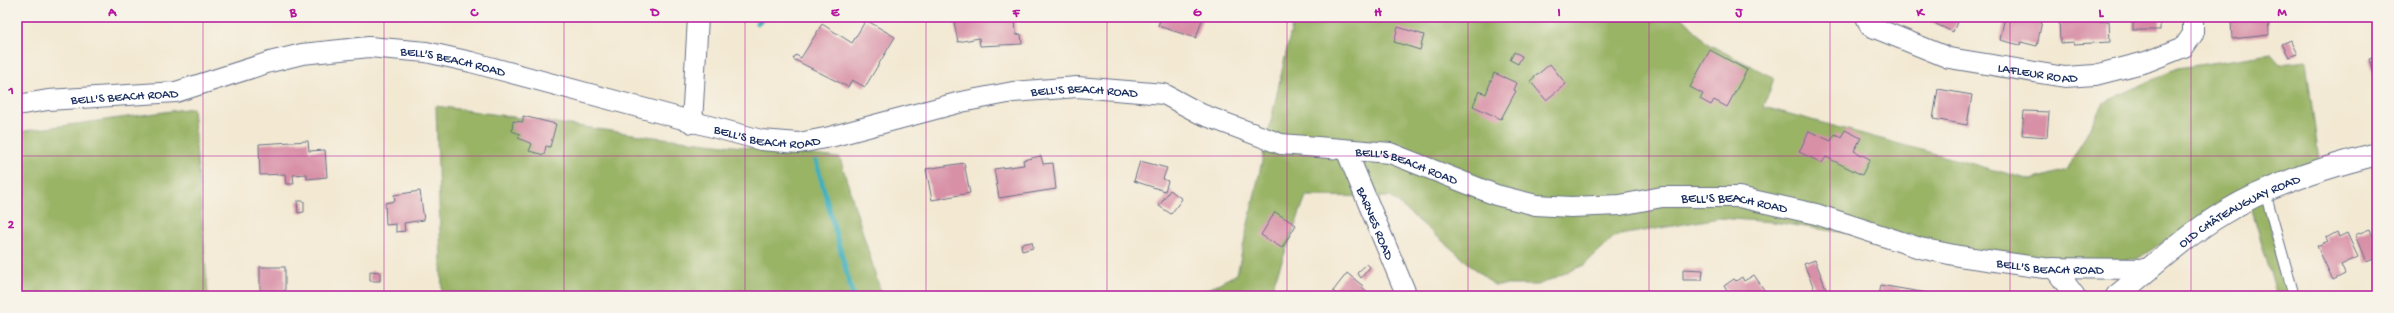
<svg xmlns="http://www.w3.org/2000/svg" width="2394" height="313" viewBox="0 0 2394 313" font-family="'Gochi Hand',sans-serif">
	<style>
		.forest { fill: #9ab466; stroke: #5a7262 }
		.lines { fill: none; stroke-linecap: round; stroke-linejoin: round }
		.stream { stroke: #41b0bc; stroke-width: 5 }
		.building { fill: #d890a7 }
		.lane-casing { stroke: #677087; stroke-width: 12 }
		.street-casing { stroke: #677087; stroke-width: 22 }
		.secondary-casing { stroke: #677087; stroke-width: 24 }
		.lane { stroke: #fff; stroke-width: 10 }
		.street { stroke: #fff; stroke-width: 20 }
		.secondary { stroke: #fff; stroke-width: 22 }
		.grid { fill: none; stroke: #b5179e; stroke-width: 1; stroke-opacity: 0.55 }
		.labels { text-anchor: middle; stroke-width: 3.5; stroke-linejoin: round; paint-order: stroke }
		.street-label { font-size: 13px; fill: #1b2f5e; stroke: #f7f3e8 }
		.neatline { fill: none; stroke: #b5179e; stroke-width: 1.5 }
		.grid-label { font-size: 13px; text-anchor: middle; font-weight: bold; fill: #b5179e }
	</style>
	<rect width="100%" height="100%" fill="#f7f3e8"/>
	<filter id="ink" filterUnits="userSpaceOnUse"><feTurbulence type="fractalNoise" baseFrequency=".025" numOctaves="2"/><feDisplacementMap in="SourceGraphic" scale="8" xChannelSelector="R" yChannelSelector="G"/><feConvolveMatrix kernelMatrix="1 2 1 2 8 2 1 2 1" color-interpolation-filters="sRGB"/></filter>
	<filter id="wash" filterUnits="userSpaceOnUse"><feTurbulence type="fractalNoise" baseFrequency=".012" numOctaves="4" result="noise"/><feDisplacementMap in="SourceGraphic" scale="16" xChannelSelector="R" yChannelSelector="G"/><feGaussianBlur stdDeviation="0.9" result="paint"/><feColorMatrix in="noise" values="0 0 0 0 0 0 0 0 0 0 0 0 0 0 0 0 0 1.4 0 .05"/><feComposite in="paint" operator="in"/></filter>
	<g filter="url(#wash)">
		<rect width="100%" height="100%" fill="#f3e9d3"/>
		<!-- forest -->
		<g class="forest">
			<polygon points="1294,17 1682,17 1708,44 1774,78 1764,107 2031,180 2067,170 2103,103 2178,68 2271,54 2280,64 2306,61 2319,160 2259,183 2290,296 2277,296 2246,189 2137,259 2059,264 1772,222 1719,218 1615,236 1584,265 1538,285 1494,285 1391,197 1306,196 1269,296 1194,296 1237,274"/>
			<polygon points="436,106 654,137 840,158 882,296 442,296"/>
			<polygon points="193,108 208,296 17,296 17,132"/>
		</g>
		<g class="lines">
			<!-- stream -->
			<g class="stream">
				<polyline points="757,23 765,17"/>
				<polyline points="816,161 853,296"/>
			</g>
		</g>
		<g id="blocks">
			<!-- building -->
			<g class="building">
				<polygon points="133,17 165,17 164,20 133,18"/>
				<polygon points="953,17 1015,17 1016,35 1021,34 1022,44 980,46 979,38 958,42"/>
				<polygon points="1161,17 1203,17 1196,38 1158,26"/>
				<polygon points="1921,17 1959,17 1953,32"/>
				<polygon points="2005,17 2021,17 2042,21 2037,46 2021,42 2020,45 2000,40"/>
				<polygon points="2059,17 2084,17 2084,22 2109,21 2110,42 2074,44 2074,42 2060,43"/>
				<rect x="2133" y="17" width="27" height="13"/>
				<polygon points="2238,17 2268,17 2269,35 2232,39 2231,20 2238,20"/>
				<polygon points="866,20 895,37 865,87 852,80 848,87 793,59 796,55 801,58 822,24 852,43"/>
				<polygon points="1398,27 1424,35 1420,50 1394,42"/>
				<polygon points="2291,40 2298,54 2289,57 2282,44"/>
				<polygon points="1710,50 1747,70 1727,107 1714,100 1711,105 1700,99 1703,94 1690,87"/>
				<polygon points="1514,52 1522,56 1518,64 1510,60"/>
				<polygon points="2375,57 2377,61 2377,85 2369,59"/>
				<polygon points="1550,64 1566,84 1546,100 1530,81"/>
				<polygon points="1494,73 1517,83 1514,90 1516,91 1501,119 1473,106 1479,91 1486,94"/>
				<polygon points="1938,89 1972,95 1967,125 1933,119"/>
				<polygon points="2024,111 2049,112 2047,137 2022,135"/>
				<polygon points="523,116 556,124 550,147 546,146 544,155 529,151 532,144 518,138 520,134 512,131 513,121 523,122"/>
				<polygon points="1845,130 1861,138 1854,151 1870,159 1862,175 1826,157 1822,163 1799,152 1809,131 1831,141 1835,134 1841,137"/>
				<polygon points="308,141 309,151 325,150 327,177 307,179 307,174 293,175 294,184 286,184 285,174 260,175 259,144"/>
				<polygon points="1041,156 1043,164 1053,163 1056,189 999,198 994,169 1024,165 1023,160"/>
				<polygon points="1140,161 1167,168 1163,179 1168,181 1165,191 1134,181"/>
				<polygon points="964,163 970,193 932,200 926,169"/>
				<polygon points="1170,190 1182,199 1171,214 1159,206"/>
				<polygon points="420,191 424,220 404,223 405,231 396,232 396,224 386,225 385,203 395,201 394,195"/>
				<polygon points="297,201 304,201 304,212 298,213"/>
				<polygon points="1275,212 1296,225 1282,248 1261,235"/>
				<polygon points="2370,229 2377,248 2377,258 2366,262 2355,235"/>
				<polygon points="2337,232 2339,237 2347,233 2358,257 2341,265 2345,274 2333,280 2317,246 2328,241 2326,238"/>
				<polygon points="1032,242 1033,248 1022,251 1021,244"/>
				<polygon points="1815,260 1829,296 1817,296 1804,264"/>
				<polygon points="1367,264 1370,267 1361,278 1357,273"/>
				<rect x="260" y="267" width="25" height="29"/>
				<polygon points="1683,269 1703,270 1702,280 1683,280"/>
				<polygon points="370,271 380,272 380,281 370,281"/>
				<polygon points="1347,273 1363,286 1362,287 1370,294 1368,296 1339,296 1333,291"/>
				<polygon points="1754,275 1767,294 1764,296 1730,296 1724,286 1734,279 1736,281 1742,277 1744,281"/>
				<polygon points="1880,285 1927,293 1927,296 1878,296"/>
			</g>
		</g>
	</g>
	<g filter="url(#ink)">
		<use href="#blocks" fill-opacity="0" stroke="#677087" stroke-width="1"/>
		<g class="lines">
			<!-- lane casing -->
			<g class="lane-casing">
				<polyline id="lane" points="2265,192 2294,296"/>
			</g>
			<!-- street casing -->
			<g class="street-casing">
				<g id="street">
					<path id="s1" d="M1866 17 1870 26 1949 58 2065 77 2095 75 2146 62 2184 47 2193 34V17"/>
					<path id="s2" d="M17 105 48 100 176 92 270 62 302 54 369 47 426 52 471 62 761 140 799 143 830 137 961 102 1013 92 1077 87 1115 90 1164 94 1201 114 1281 144 1390 153 1496 195 1536 205 1571 207 1620 205 1662 197H1739L1816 214 1920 248 1959 256 2044 268 2146 269"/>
					<polyline points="692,123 698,17"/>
					<path id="s3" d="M1346 150 1407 296"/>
					<polyline points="2054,268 2075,296"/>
				</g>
			</g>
			<!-- secondary casing -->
			<g class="secondary-casing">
				<g id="secondary">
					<path id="s4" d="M2117 296C2152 267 2185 236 2225 212 2271 184 2325 167 2377 154"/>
				</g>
			</g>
			<!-- lane -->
			<use href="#lane" class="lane"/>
			<!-- street -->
			<use href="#street" class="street"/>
			<!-- secondary -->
			<use href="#secondary" class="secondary"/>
		</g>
	</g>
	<!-- grid -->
	<path class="grid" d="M203 17V296M384 17V296M564 17V296M745 17V296M926 17V296M1107 17V296M1287 17V296M1468 17V296M1649 17V296M1830 17V296M2010 17V296M2191 17V296M17 156H2377"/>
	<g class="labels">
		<!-- street labels -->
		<g class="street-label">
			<text dy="5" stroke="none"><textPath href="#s2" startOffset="444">BELL'S BEACH ROAD</textPath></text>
			<text dy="5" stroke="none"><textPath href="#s1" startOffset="185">LAFLEUR ROAD</textPath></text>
			<text dy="5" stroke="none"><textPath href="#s2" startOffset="1092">BELL'S BEACH ROAD</textPath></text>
			<text dy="5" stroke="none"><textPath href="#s2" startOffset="108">BELL'S BEACH ROAD</textPath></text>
			<text dy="5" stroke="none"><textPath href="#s2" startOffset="768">BELL'S BEACH ROAD</textPath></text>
			<text dy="5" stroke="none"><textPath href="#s2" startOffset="1428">BELL'S BEACH ROAD</textPath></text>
			<text dy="5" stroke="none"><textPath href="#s2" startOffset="1764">BELL'S BEACH ROAD</textPath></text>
			<text dy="5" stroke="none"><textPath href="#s4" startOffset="150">OLD CHÂTEAUGUAY ROAD</textPath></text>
			<text dy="5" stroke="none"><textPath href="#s3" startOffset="79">BARNES ROAD</textPath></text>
			<text dy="5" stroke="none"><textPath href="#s2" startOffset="2088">BELL'S BEACH ROAD</textPath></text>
		</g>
	</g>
	<!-- margin -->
	<rect width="2394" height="313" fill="none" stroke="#f7f3e8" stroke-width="44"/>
	<rect x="22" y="22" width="2350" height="269" class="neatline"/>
	<g class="grid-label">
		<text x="112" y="16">A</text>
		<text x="293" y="16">B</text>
		<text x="474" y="16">C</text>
		<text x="655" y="16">D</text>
		<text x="835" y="16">E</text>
		<text x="1016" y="16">F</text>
		<text x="1197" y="16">G</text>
		<text x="1378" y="16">H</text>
		<text x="1559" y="16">I</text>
		<text x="1739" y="16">J</text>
		<text x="1920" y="16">K</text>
		<text x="2101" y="16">L</text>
		<text x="2282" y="16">M</text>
		<text x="11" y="94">1</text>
		<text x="11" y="228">2</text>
	</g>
</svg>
